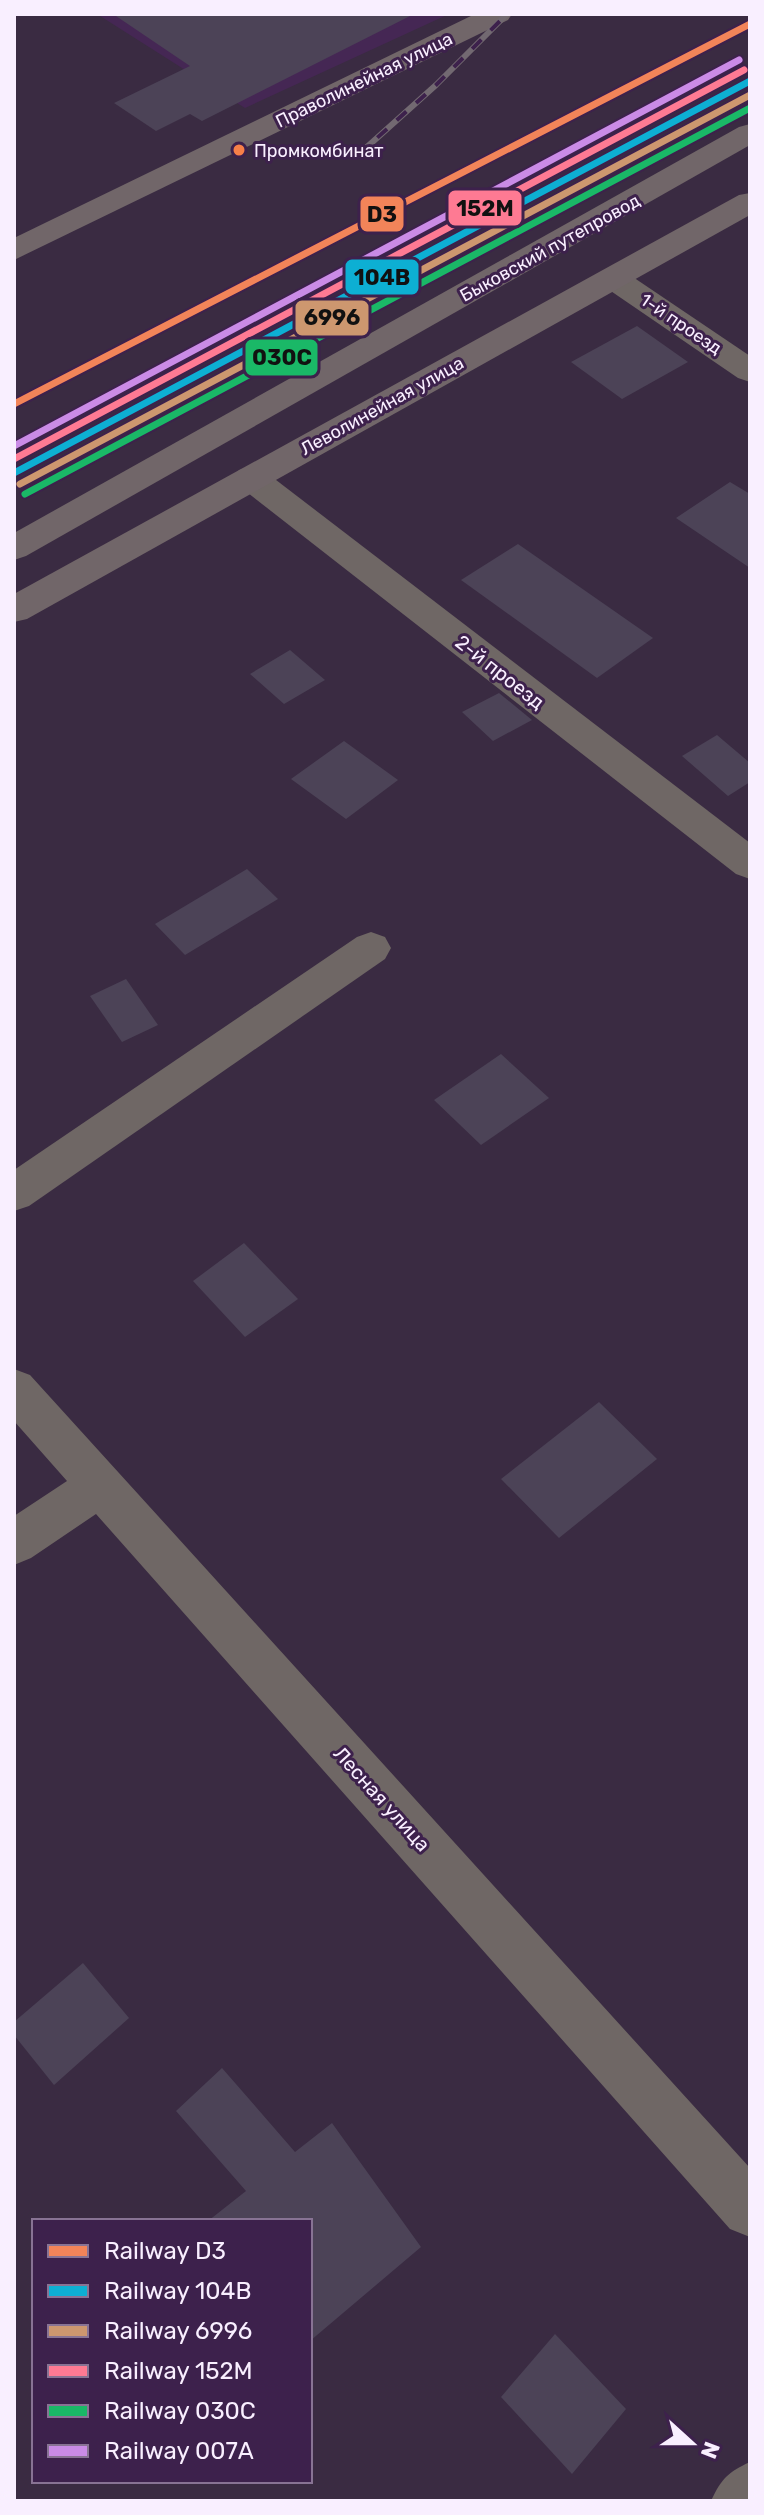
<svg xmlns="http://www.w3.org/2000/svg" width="764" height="2515" viewBox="0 0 764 2515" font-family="Rubik,sans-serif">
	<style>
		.built { fill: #452754 }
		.building { fill: #4c4357 }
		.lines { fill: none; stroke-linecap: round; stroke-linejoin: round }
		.minor { fill: #6f6765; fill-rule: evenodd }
		.major { fill: #716669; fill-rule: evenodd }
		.rail-casing { stroke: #726971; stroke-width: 6 }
		.rail { stroke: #3d214c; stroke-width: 4; stroke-dasharray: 13; stroke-linecap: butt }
		.rail-1-casing { stroke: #3d214c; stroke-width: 11 }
		.rail-2-casing { stroke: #3d214c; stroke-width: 11 }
		.rail-3-casing { stroke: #3d214c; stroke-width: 11 }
		.rail-4-casing { stroke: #3d214c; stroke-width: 11 }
		.rail-5-casing { stroke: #3d214c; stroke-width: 11 }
		.rail-6-casing { stroke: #3d214c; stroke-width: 11 }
		.rail-1 { stroke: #f28459; stroke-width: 7 }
		.rail-2 { stroke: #0dafd3; stroke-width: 7 }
		.rail-3 { stroke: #cd976f; stroke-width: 7 }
		.rail-4 { stroke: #fe7a93; stroke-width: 7 }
		.rail-5 { stroke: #1ab867; stroke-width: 7 }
		.rail-6 { stroke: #ca8be6; stroke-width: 7 }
		.bus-dot { fill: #f78048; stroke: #3d214c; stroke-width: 3 }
		.labels { text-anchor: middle; stroke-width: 6; stroke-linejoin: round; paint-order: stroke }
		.far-street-label { font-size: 18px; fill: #f9efff; stroke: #3d214c }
		.bus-label { font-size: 18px; fill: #f9efff; stroke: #3d214c; text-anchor: start }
		.street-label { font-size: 20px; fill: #f9efff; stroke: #3d214c }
		.line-badge { stroke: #3d214c; stroke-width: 3 }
		.pale-badge-label { font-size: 22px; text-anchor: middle; font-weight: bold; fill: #111 }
	</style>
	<rect width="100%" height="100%" fill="#3a2b42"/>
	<!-- built -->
	<polygon class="built" points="97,14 449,14 245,108"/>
	<!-- building -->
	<g class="building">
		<polygon points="113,14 414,14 202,121 190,114 156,131 114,103 190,66"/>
		<polygon points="637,326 688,362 622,399 571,362"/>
		<polygon points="730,482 750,494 750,568 676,518"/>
		<polygon points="518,544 653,638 597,678 461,580"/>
		<polygon points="290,650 325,680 284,704 250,674"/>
		<polygon points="499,693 532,720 493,741 462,712"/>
		<polygon points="717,735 750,763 750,782 728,796 682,756"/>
		<polygon points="344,741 398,780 346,819 291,779"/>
		<polygon points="247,869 278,899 185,955 155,924"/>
		<polygon points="126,979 158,1025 122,1042 90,996"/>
		<polygon points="501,1054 549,1098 481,1145 434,1100"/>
		<polygon points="244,1243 298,1299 245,1337 193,1281"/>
		<polygon points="599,1402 657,1459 559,1538 501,1479"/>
		<polygon points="83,1963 129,2018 54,2085 14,2035 14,2022"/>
		<polygon points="222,2068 295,2152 332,2123 421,2247 310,2341 310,2221 208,2221 246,2191 176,2111"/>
		<polygon points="555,2334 626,2409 572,2474 501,2397"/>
	</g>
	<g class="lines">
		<!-- minor -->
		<g class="minor">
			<polygon points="613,268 624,271 750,356 750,382 738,378 602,285 597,278 602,271"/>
			<polygon points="251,467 263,470 750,843 750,879 736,874 239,486 234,478 239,470"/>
			<polygon points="371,932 385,937 391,948 385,959 29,1206 14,1211 14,1170 357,937"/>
			<polygon points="14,1369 30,1375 750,2168 750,2237 730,2229 96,1514 31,1558 14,1565 14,1516 67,1481 14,1421"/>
			<path d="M750 2462V2501H711C721 2479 728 2472 750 2462Z"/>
		</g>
		<!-- major -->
		<g class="major">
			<polygon points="475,14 512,14 508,20 14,260 14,238"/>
			<polygon points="750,124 750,145 26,556 14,560 14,533 739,127"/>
			<polygon points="750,193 750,215 27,619 14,622 14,594 739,195"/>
		</g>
		<!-- rail casing -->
		<g class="rail-casing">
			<polyline id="rail" points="358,155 436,85 507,14"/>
		</g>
		<!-- rail -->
		<use href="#rail" class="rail"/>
		<!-- rail-1 casing -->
		<g class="rail-1-casing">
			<polyline id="rail-1" points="14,404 750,24"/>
		</g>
		<!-- rail-2 casing -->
		<g class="rail-2-casing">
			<polyline id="rail-2" points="14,473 750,81"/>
		</g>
		<!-- rail-3 casing -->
		<g class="rail-3-casing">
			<polyline id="rail-3" points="20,484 750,95"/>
		</g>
		<!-- rail-4 casing -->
		<g class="rail-4-casing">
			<polyline id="rail-4" points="14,459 744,70"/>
		</g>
		<!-- rail-5 casing -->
		<g class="rail-5-casing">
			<polyline id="rail-5" points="25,494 750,108"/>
		</g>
		<!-- rail-6 casing -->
		<g class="rail-6-casing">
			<polyline id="rail-6" points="14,446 739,60"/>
		</g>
		<!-- rail-1 -->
		<use href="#rail-1" class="rail-1"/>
		<!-- rail-2 -->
		<use href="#rail-2" class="rail-2"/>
		<!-- rail-3 -->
		<use href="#rail-3" class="rail-3"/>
		<!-- rail-4 -->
		<use href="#rail-4" class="rail-4"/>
		<!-- rail-5 -->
		<use href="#rail-5" class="rail-5"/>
		<!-- rail-6 -->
		<use href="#rail-6" class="rail-6"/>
	</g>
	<!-- markers -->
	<circle class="bus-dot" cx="239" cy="150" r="7"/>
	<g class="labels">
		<!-- far-street labels -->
		<g class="far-street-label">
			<text transform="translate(364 80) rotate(-26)" y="6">Праволинейная улица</text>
			<text transform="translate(550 248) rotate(-29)" y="6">Быковский путепровод</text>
			<text transform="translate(681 324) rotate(34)" y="6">1-й проезд</text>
			<text transform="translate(382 406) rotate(-29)" y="6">Леволинейная улица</text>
		</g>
		<!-- bus labels -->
		<g class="bus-label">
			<text x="254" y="157">Промкомбинат</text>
		</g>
		<!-- street labels -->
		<g class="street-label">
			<text transform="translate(500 672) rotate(38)" y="7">2-й проезд</text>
			<text transform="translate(382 1799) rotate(48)" y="7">Лесная улица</text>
		</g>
	</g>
	<g class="line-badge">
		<rect x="447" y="189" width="76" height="38" rx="8" fill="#fe7a93"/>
		<rect x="359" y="195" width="46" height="38" rx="8" fill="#f28459"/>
		<rect x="344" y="258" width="76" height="38" rx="8" fill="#0dafd3"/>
		<rect x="294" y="299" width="76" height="38" rx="8" fill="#cd976f"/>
		<rect x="244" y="338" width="75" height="39" rx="8" fill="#1ab867"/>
	</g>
	<g class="pale-badge-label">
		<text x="485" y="216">152М</text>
		<text x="382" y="222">D3</text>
		<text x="382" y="285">104В</text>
		<text x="332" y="325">6996</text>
		<text x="282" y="365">030C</text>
	</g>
	<!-- border -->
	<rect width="764" height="2515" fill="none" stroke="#f9efff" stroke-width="32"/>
	<!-- legend -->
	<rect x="32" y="2219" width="280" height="264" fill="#3d214c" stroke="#887394" stroke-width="2"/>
	<rect x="48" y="2245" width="40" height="12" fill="#f28459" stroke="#887394" stroke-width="2"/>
	<text x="104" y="2259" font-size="24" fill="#f9efff">Railway D3</text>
	<rect x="48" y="2285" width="40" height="12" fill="#0dafd3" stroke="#887394" stroke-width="2"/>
	<text x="104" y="2299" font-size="24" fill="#f9efff">Railway 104В</text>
	<rect x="48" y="2325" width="40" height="12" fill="#cd976f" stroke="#887394" stroke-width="2"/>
	<text x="104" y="2339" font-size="24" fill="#f9efff">Railway 6996</text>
	<rect x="48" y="2365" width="40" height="12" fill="#fe7a93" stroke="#887394" stroke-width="2"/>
	<text x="104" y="2379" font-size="24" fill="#f9efff">Railway 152М</text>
	<rect x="48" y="2405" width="40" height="12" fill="#1ab867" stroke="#887394" stroke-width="2"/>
	<text x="104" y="2419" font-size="24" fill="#f9efff">Railway 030C</text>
	<rect x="48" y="2445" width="40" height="12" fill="#ca8be6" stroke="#887394" stroke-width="2"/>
	<text x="104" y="2459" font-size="24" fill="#f9efff">Railway 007А</text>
	<!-- north arrow -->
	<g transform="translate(692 2443) rotate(111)" stroke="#3d214c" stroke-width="6" paint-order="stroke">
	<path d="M0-6L14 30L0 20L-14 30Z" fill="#f9efff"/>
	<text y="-12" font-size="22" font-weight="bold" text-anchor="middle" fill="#f9efff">N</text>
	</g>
</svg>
